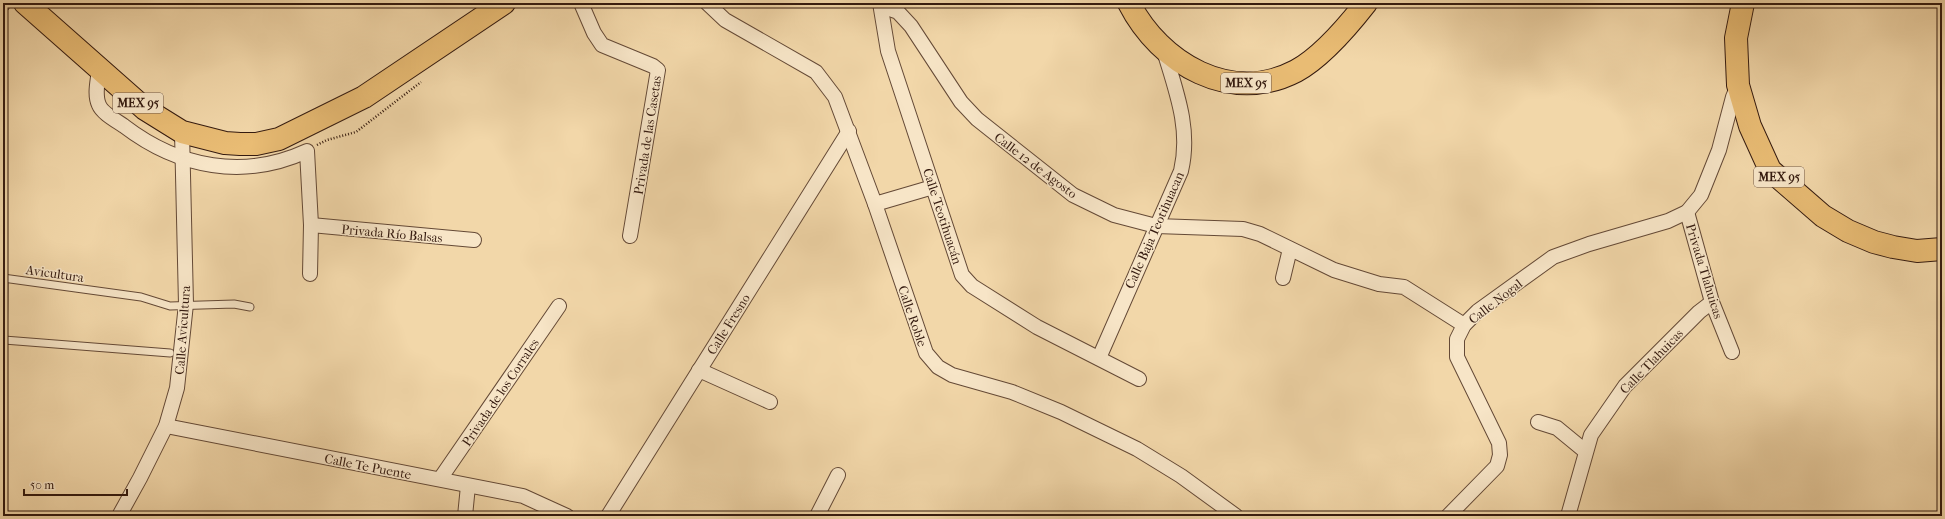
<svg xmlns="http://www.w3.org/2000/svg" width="1945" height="519" viewBox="0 0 1945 519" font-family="'IM FELL French Canon',serif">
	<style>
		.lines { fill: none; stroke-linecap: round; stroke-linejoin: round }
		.lane-casing { stroke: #644936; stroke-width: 9 }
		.street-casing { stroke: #644936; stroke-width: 16 }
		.primary-casing { stroke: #341a0f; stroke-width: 24 }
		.path { stroke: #341a0f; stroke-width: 2.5; stroke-dasharray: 1 2; stroke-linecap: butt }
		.lane { stroke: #f7e5c7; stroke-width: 7 }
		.street { stroke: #f7e5c7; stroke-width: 14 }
		.primary { stroke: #e9bc74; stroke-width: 22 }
		.labels { text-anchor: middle; stroke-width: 3; stroke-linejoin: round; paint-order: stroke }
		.shield { fill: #f7e5c7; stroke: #6e5746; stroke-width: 1 }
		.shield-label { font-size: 12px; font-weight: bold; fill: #341a0f }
		.street-label { font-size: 13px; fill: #341a0f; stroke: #f7e5c7 }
	</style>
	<rect width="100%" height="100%" fill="#f2d7a9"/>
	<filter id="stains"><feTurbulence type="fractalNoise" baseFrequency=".005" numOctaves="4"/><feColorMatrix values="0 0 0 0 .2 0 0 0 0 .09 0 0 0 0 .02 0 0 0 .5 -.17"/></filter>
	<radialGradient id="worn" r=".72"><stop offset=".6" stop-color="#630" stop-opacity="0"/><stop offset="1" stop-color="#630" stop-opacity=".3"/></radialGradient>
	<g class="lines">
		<!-- lane casing -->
		<g class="lane-casing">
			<g id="lane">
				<polyline points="3,278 141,297 170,306 234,304 250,307"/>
				<polyline points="4,340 170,353"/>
				<polyline points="3,362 4,278"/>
			</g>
		</g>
		<!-- street casing -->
		<g class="street-casing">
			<g id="street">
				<polyline points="581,3 594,33 602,45 653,66 658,70 630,236"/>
				<polyline points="707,3 725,20 816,72 835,97 875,204 926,353 938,367 952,375 1012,392 1061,412 1137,449 1181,476 1236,516"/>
				<polyline points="880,3 888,51 962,275 972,286 1037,327 1139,379"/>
				<polyline points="3,4 3,3"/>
				<polyline points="881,6 898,12 911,26 961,102 977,119 1073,195 1114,215 1156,226 1243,229 1260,234 1334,270 1379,284 1404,287 1464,325"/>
				<path d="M99 69C98 81 94 94 99 105 102 113 117 121 124 126 179 168 244 180 307 151L311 225 310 274"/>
				<polyline points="875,204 933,187"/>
				<polyline points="1687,212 1712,302 1732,352"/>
				<polyline points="311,225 474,240"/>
				<polyline points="1283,278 1290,249"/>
				<path d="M1099 358 1181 171C1191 129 1176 91 1164 51"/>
				<polyline points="699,370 770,402"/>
				<polyline points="1538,422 1557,428 1585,451"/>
				<polyline points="166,426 523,496 567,516"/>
				<polyline points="440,479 559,306"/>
				<polyline points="119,516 140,478 166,426 177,388 186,304 182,132"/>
				<polyline points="465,516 468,486"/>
				<polyline points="608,516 849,131"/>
				<polyline points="817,516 838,475"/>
				<polyline points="1448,516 1497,466 1500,455 1499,443 1457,357 1457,339 1464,325 1478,311 1553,257 1589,244 1668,221 1687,212 1701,195 1719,150 1733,97 1738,85"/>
				<polyline points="1568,516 1591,435 1625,386 1699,312 1712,302"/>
			</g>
		</g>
		<!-- primary casing -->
		<g class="primary-casing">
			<g id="primary">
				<polyline points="25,3 145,109 182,132 225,143 240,144 256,144 279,139 364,97 504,3"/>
				<path d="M1129 3C1160 64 1231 105 1296 71 1322 57 1348 26 1366 3"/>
				<polyline points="1743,3 1736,38 1738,85 1750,126 1770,170 1823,216 1848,231 1874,242 1893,247 1917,251 1942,249"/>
			</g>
		</g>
		<!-- path -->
		<polyline class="path" points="317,145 327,140 356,132 421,82"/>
		<!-- lane -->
		<use href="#lane" class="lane"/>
		<!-- street -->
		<use href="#street" class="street"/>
		<!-- primary -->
		<use href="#primary" class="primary"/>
	</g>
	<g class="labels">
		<!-- shield labels -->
		<g class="shield">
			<rect x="1221" y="73" width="50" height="20" rx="3"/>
			<rect x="113" y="93" width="50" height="20" rx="3"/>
			<rect x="1754" y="167" width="50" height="20" rx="3"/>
		</g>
		<g class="shield-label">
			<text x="1246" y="87">MEX 95</text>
			<text x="138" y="107">MEX 95</text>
			<text x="1779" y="181">MEX 95</text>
		</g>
		<!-- street labels -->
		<g class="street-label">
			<text transform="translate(647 135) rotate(-81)" y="5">Privada de las Casetas</text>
			<text transform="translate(1036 165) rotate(37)" y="5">Calle 12 de Agosto</text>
			<text transform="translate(943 216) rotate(72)" y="5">Calle Teotihuacán</text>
			<text transform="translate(1154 230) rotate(-66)" y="5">Calle Baja Teotihuacan</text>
			<text transform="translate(392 233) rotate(5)" y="5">Privada Río Balsas</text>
			<text transform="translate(1705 271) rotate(73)" y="5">Privada Tlahuicas</text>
			<text transform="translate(55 273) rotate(8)" y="5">Avicultura</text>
			<text transform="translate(1495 301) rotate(-38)" y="5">Calle Nogal</text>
			<text transform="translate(913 316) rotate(71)" y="5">Calle Roble</text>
			<text transform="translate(728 324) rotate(-58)" y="5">Calle Fresno</text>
			<text transform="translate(182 330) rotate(-86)" y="5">Calle Avicultura</text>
			<text transform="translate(1651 361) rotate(-46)" y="5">Calle Tlahuicas</text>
			<text transform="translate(500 392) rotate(-56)" y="5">Privada de los Corrales</text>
			<text transform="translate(368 466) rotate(11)" y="5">Calle Te Puente</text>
		</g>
	</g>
	<!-- margin -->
	<rect width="1945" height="519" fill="none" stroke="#f2d7a9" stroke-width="16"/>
	<rect x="4" y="4" width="1937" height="511" fill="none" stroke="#341a0f" stroke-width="2"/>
	<rect x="8" y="8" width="1929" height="503" fill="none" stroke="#341a0f"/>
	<!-- scale -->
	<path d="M24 489v6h103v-6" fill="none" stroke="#341a0f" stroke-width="2"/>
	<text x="30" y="489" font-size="12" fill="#341a0f" stroke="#f7e5c7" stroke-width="3" paint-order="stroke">50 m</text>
	<rect width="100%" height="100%" filter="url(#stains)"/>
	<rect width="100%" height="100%" fill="url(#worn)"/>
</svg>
